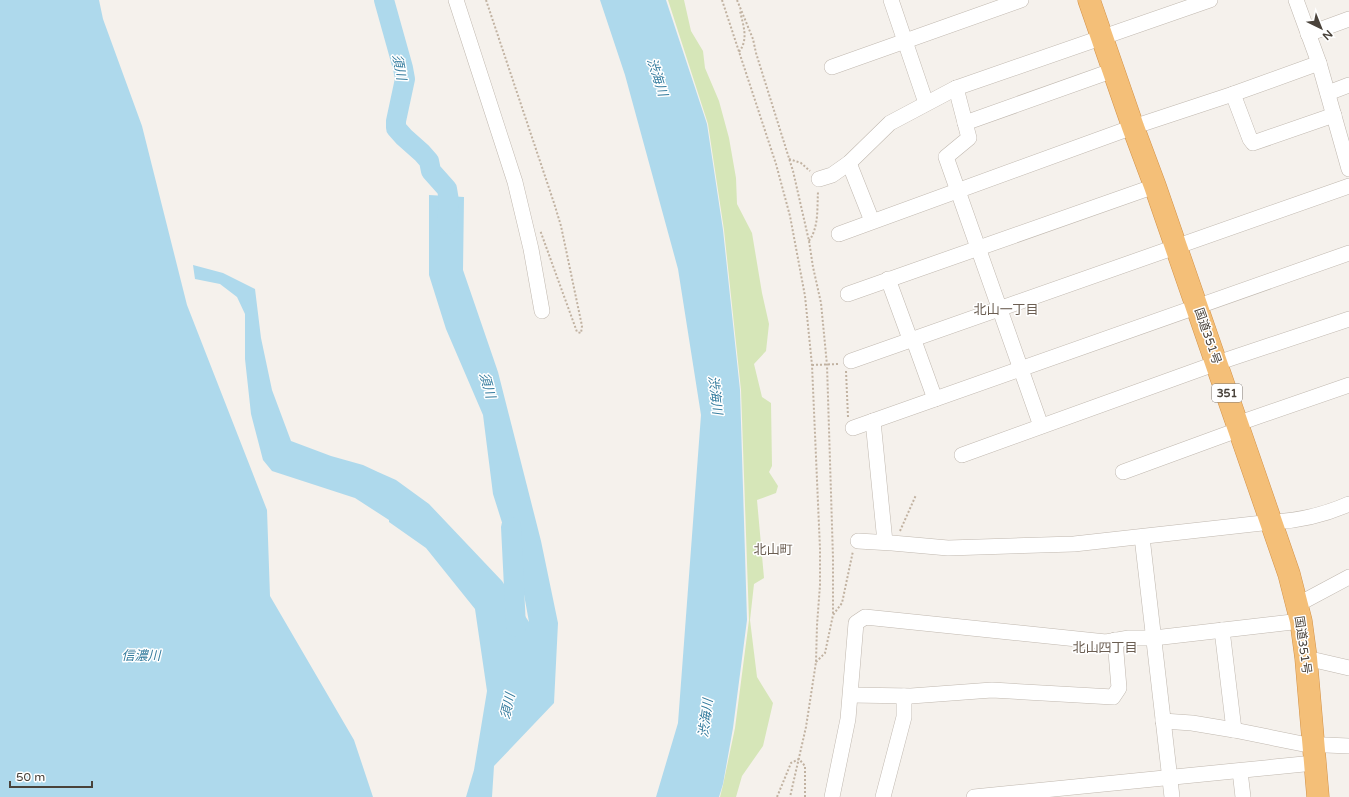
<svg xmlns="http://www.w3.org/2000/svg" width="1349" height="797" viewBox="0 0 1349 797" font-family="'Varela Round','Noto Sans JP',sans-serif">
	<style>
		.green { fill: #d6e6b8 }
		.water { fill: #aed9ec }
		.lines { fill: none; stroke-linecap: round; stroke-linejoin: round }
		.river { stroke: #aed9ec; stroke-width: 20 }
		.minor-casing { stroke: #c0b8af; stroke-width: 16 }
		.highway-casing { stroke: #d39248; stroke-width: 23 }
		.path { stroke: #c1b2a1; stroke-width: 2; stroke-dasharray: 2 2; stroke-linecap: butt }
		.minor { stroke: #fff; stroke-width: 15 }
		.highway { stroke: #f4bf78; stroke-width: 22 }
		.labels { text-anchor: middle; stroke-width: 3; stroke-linejoin: round; paint-order: stroke }
		.shield { fill: #fff; stroke: #807b75; stroke-width: 1 }
		.shield-label { font-size: 11px; font-weight: bold; fill: #49423a }
		.street-label { font-size: 12px; fill: #49423a; stroke: #fff }
		.water-label { font-size: 13px; font-style: italic; fill: #357c9e; stroke: #fff }
		.neighbourhood-label { font-size: 13px; fill: #6b5e52; stroke: #fff }
	</style>
	<rect width="100%" height="100%" fill="#f5f1ec"/>
	<!-- green -->
	<polygon class="green" points="668,0 684,0 691,31 703,51 705,68 719,101 729,138 736,178 737,204 752,233 762,293 769,324 766,351 754,364 762,397 771,403 772,466 769,472 778,486 776,493 757,500 764,578 754,584 750,620 757,677 773,703 763,746 742,776 736,797 720,797 723,785 735,728 749,620 741,390 724,230 708,124"/>
	<!-- water -->
	<g class="water">
		<polygon points="0,0 99,0 103,19 142,126 187,305 267,510 270,596 354,740 373,797 0,797"/>
		<polygon points="600,0 666,0 707,124 723,230 740,390 747,620 733,728 723,784 719,797 656,797 678,723 701,415 678,269 625,75"/>
		<polygon points="429,195 464,197 463,270 498,372 541,541 558,623 554,703 494,766 492,797 466,797 474,770 487,691 475,609 426,548 389,522 389,520 355,498 272,471 263,460 251,414 245,359 245,314 237,297 220,284 195,279 193,265 223,273 255,289 261,338 272,390 291,441 331,456 363,465 378,472 396,480 429,504 502,581 529,622 523,589 493,494 483,415 446,329 429,275"/>
	</g>
	<g class="lines">
		<!-- river -->
		<g class="river">
			<polyline points="384,0 403,68 405,79 396,121 396,128 404,137 422,153 429,161 431,171 447,189 449,201 447,224"/>
			<polyline points="511,527 516,627"/>
		</g>
		<!-- minor casing -->
		<g class="minor-casing">
			<g id="minor">
				<polyline points="456,0 515,182 531,249 542,311"/>
				<polyline points="891,0 926,103"/>
				<polyline points="1296,0 1319,63 1349,169"/>
				<polyline points="1308,34 1349,19"/>
				<polyline points="832,67 1021,0"/>
				<polyline points="956,88 969,138 946,157 1041,426"/>
				<polyline points="1328,93 1349,85"/>
				<polyline points="1233,94 1250,139 1253,143 1334,115"/>
				<polyline points="965,123 1114,70"/>
				<polyline points="849,163 872,221"/>
				<polyline points="819,179 832,175 849,163 890,123 956,88 1210,0"/>
				<polyline points="839,234 1133,127 1233,94 1319,63"/>
				<polyline points="888,279 910,339"/>
				<polyline points="848,294 1155,186"/>
				<polyline points="913,338 935,399"/>
				<polyline points="851,361 1349,186"/>
				<polyline points="873,421 885,542"/>
				<polyline points="853,428 1349,253"/>
				<polyline points="962,455 1217,363 1349,319"/>
				<polyline points="1123,472 1235,431 1238,425 1245,421 1349,385"/>
				<polyline points="1142,537 1172,797"/>
				<path d="M858 541 892 543 948 548 1074 544 1272 522C1297 521 1326 514 1349 504"/>
				<polyline points="1297,603 1306,600 1349,577"/>
				<polyline points="1222,630 1234,730"/>
				<polyline points="1306,658 1349,668"/>
				<polyline points="851,695 911,696 992,690 1113,697 1119,688 1115,640"/>
				<polyline points="1163,721 1192,723 1234,730 1303,744 1349,746"/>
				<polyline points="1240,771 1243,797"/>
				<polyline points="832,797 848,719 856,623 865,617 1106,642 1129,638 1154,638 1301,621"/>
				<polyline points="883,797 904,717 904,696"/>
				<polyline points="974,797 1314,763"/>
			</g>
		</g>
		<!-- highway casing -->
		<g class="highway-casing">
			<polyline id="highway" points="1089,0 1133,127 1155,186 1289,574 1301,621 1306,658 1318,797"/>
		</g>
		<!-- path -->
		<g class="path">
			<polyline points="486,0 554,203 561,226 582,326 581,333 577,332 540,230"/>
			<polyline points="722,0 776,164 790,216 805,296 812,365 820,549 820,585 817,625 816,662 806,727 790,797"/>
			<polyline points="737,0 753,39 756,53 793,171 809,241 813,267 821,303 827,365 833,558 833,615"/>
			<path d="M739 52C749 39 743 25 740 11"/>
			<polyline points="789,159 801,163 810,171"/>
			<path d="M809 241C819 227 817 208 818 192"/>
			<polyline points="812,365 839,364"/>
			<polyline points="846,371 848,417"/>
			<polyline points="900,531 916,495"/>
			<polyline points="816,662 825,653 833,615 842,603 853,551"/>
			<polyline points="777,797 791,763 799,759 805,766 805,797"/>
		</g>
		<!-- minor -->
		<use href="#minor" class="minor"/>
		<!-- highway -->
		<use href="#highway" class="highway"/>
	</g>
	<g class="labels">
		<!-- shield labels -->
		<rect class="shield" x="1212" y="384" width="30" height="18" rx="3"/>
		<g class="shield-label">
			<text x="1227" y="397">351</text>
		</g>
		<!-- street labels -->
		<g class="street-label">
			<text transform="translate(1208 336) rotate(71)" y="4">国道351号</text>
			<text transform="translate(1303 645) rotate(82)" y="4">国道351号</text>
		</g>
		<!-- water labels -->
		<g class="water-label">
			<text transform="translate(400 67) rotate(79)" y="5">須川</text>
			<text transform="translate(658 77) rotate(72)" y="5">渋海川</text>
			<text transform="translate(488 385) rotate(74)" y="5">須川</text>
			<text transform="translate(716 395) rotate(83)" y="5">渋海川</text>
			<text x="141" y="660">信濃川</text>
			<text transform="translate(507 706) rotate(-77)" y="5">須川</text>
			<text transform="translate(705 718) rotate(-83)" y="5">渋海川</text>
		</g>
		<!-- neighbourhood labels -->
		<g class="neighbourhood-label">
			<text x="1006" y="314">北山一丁目</text>
			<text x="773" y="554">北山町</text>
			<text x="1105" y="652">北山四丁目</text>
		</g>
	</g>
	<!-- north arrow -->
	<g transform="translate(1321 28) rotate(137)" stroke="#ffffff" stroke-width="3" paint-order="stroke">
	<path d="M0-3L7 15L0 10L-7 15Z" fill="#49423a"/>
	<text y="-6" font-size="11" font-weight="bold" text-anchor="middle" fill="#49423a">N</text>
	</g>
	<!-- scale -->
	<path d="M10 781v6h82v-6" fill="none" stroke="#49423a" stroke-width="2"/>
	<text x="16" y="781" font-size="12" fill="#49423a" stroke="#ffffff" stroke-width="3" paint-order="stroke">50 m</text>
</svg>
